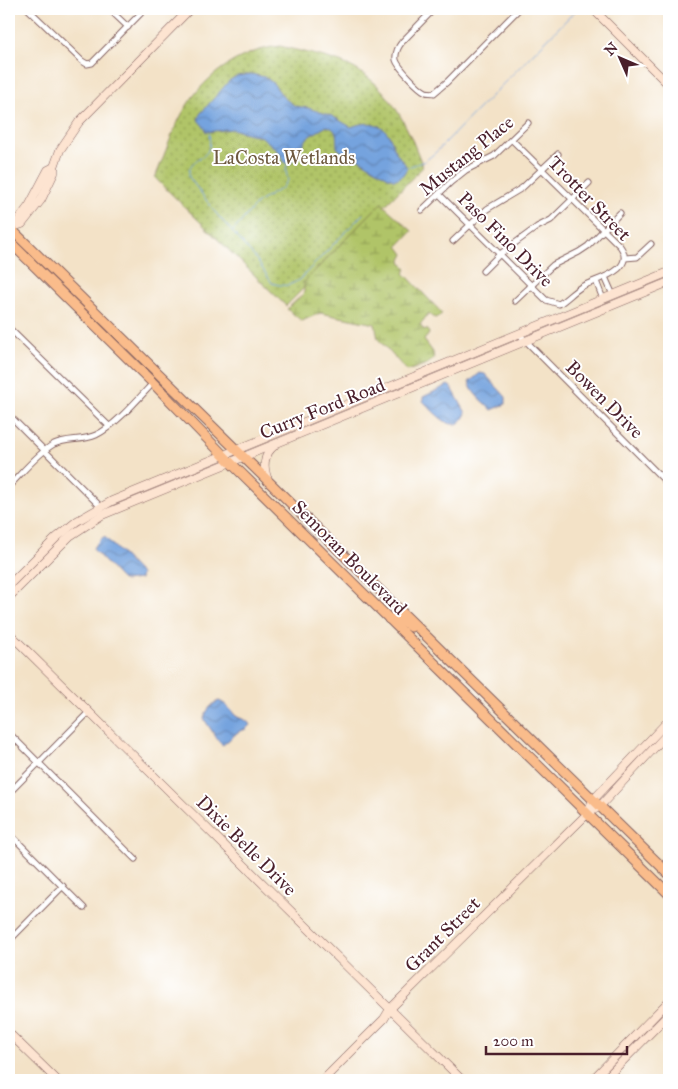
<svg xmlns="http://www.w3.org/2000/svg" width="678" height="1089" viewBox="0 0 678 1089" font-family="'IM FELL Great Primer',serif">
	<style>
		.green { fill: url(#green-dots); stroke: #7d7249 }
		.wetland { fill: url(#wetland-marsh); stroke: #7d7249 }
		.water { fill: url(#water-waves); stroke: #606184 }
		.lines { fill: none; stroke-linecap: round; stroke-linejoin: round }
		.stream { stroke: #75a3de; stroke-width: 1 }
		.street-casing { stroke: #856362; stroke-width: 7 }
		.secondary-casing { stroke: #856362; stroke-width: 9 }
		.primary-casing { stroke: #856362; stroke-width: 11 }
		.street { stroke: #fff; stroke-width: 5 }
		.secondary { stroke: #fde4d1; stroke-width: 8 }
		.primary { stroke: #fabc8b; stroke-width: 9 }
		.labels { text-anchor: middle; stroke-width: 4; stroke-linejoin: round; paint-order: stroke }
		.street-label { font-size: 19px; fill: #4a1f2b; stroke: #fff }
		.park-label { font-size: 19px; fill: #6e5940; stroke: #fff }
	</style>
	<defs>
		<pattern id="green-dots" width="8" height="8" patternUnits="userSpaceOnUse" patternTransform="scale(1.25)"><rect width="8" height="8" fill="#b0c467"/><path d="M2 2h.1M6 6h.1" fill="none" stroke="#919f55" stroke-width="1.8" stroke-linecap="round"/></pattern>
		<pattern id="wetland-marsh" width="20" height="14" patternUnits="userSpaceOnUse" patternTransform="scale(1.25)"><rect width="20" height="14" fill="#b0c467"/><path d="M1 5h8M5 5V1M11 12h8M15 12V8" fill="none" stroke="#919f55"/></pattern>
		<pattern id="water-waves" width="16" height="10" patternUnits="userSpaceOnUse" patternTransform="scale(1.25)"><rect width="16" height="10" fill="#75a3de"/><path d="M0 5q4-4 8 0t8 0" fill="none" stroke="#6284b4"/></pattern>
	</defs>
	<rect width="100%" height="100%" fill="#fff"/>
	<filter id="ink" filterUnits="userSpaceOnUse"><feTurbulence type="fractalNoise" baseFrequency=".02" numOctaves="2"/><feDisplacementMap in="SourceGraphic" scale="10" xChannelSelector="R" yChannelSelector="G"/><feConvolveMatrix kernelMatrix="1 2 1 2 8 2 1 2 1" color-interpolation-filters="sRGB"/></filter>
	<filter id="wash" filterUnits="userSpaceOnUse"><feTurbulence type="fractalNoise" baseFrequency=".0096" numOctaves="4" result="noise"/><feDisplacementMap in="SourceGraphic" scale="20" xChannelSelector="R" yChannelSelector="G"/><feGaussianBlur stdDeviation="1.12" result="paint"/><feColorMatrix in="noise" values="0 0 0 0 0 0 0 0 0 0 0 0 0 0 0 0 0 1.4 0 .05"/><feComposite in="paint" operator="in"/></filter>
	<g filter="url(#wash)">
		<rect width="100%" height="100%" fill="#f3e2c7"/>
		<!-- green -->
		<path class="green" d="M280 46C302 52 338 58 357 70 393 91 409 130 423 167L286 306 155 178C165 154 173 128 186 107 206 74 242 50 280 46Z"/>
		<!-- wetland -->
		<polygon class="wetland" points="381,203 412,231 398,246 404,254 401,260 402,264 407,269 404,273 442,313 439,317 435,318 428,314 420,325 423,329 428,330 429,334 424,340 433,352 434,359 427,364 407,371 378,339 375,324 320,313 302,321 287,309 304,293 304,282"/>
		<!-- water -->
		<g class="water">
			<path d="M251 74 265 77 273 83 284 98 295 106 308 108 332 116 351 127C366 121 381 121 390 137 392 141 394 147 396 152 399 158 405 162 407 168 404 174 400 180 393 179 378 173 366 161 350 155 344 153 341 153 337 147 336 137 339 130 327 126L308 137 291 163H285L278 151 262 137 232 129 206 132 205 128 198 120 200 114 230 80 237 76Z"/>
			<path d="M480 373 485 374 506 397V404L492 410C483 402 472 394 469 382Z"/>
			<path d="M448 385 452 388 466 413C456 440 433 411 423 401V397Z"/>
			<polygon points="103,537 106,538 141,574 140,579 125,581 121,579 93,549 94,546"/>
			<path d="M219 701C227 704 230 710 236 716 242 720 246 718 250 725L246 729 238 732 223 745 220 743 204 719C205 712 212 703 219 701Z"/>
		</g>
		<g class="lines">
			<!-- stream -->
			<g class="stream">
				<path d="M209 133C215 166 187 152 189 177L215 212 256 259 272 283C284 287 290 286 300 279L363 214"/>
				<polyline points="405,168 425,161 435,153 577,9"/>
				<polyline points="233,231 257,203 282,188 288,180 286,171 287,163"/>
			</g>
		</g>
	</g>
	<g filter="url(#ink)">
		<g class="lines">
			<!-- street casing -->
			<g class="street-casing">
				<g id="street">
					<polyline points="28,9 82,61 87,64 92,63 145,9"/>
					<polyline points="109,9 128,27"/>
					<path d="M434 9 402 42C398 47 395 53 396 60 398 67 419 89 426 92 428 93 431 92 434 93L447 82 519 9"/>
					<path d="M439 194 546 300 559 304C567 299 573 292 581 287 595 279 638 271 620 246L512 140"/>
					<polyline points="422,210 451,182 466,170 494,156 528,123"/>
					<polyline points="453,241 487,209 522,188 558,154"/>
					<polyline points="625,258 637,257 651,244"/>
					<polyline points="483,271 500,254 537,227 551,220 589,183"/>
					<polyline points="605,277 613,295"/>
					<polyline points="596,281 603,299"/>
					<polyline points="515,301 553,265 579,252 588,246 620,213"/>
					<polyline points="9,328 109,426"/>
					<polyline points="519,334 669,485"/>
					<polyline points="9,415 101,507"/>
					<path d="M9 486C21 474 39 452 54 444 67 438 83 441 96 435 114 427 139 398 153 383"/>
					<polyline points="9,733 135,859"/>
					<polyline points="9,793 89,712"/>
					<polyline points="9,833 84,908"/>
					<polyline points="9,941 63,886"/>
				</g>
			</g>
			<!-- secondary casing -->
			<g class="secondary-casing">
				<g id="secondary">
					<polyline points="593,9 669,85"/>
					<polyline points="16,226 22,224 41,200 54,173 54,167 60,150 79,122 190,9"/>
					<polyline points="9,233 29,206 48,170 54,167"/>
					<path d="M268 480C263 468 263 455 274 446"/>
					<polyline points="9,585 56,538 77,521 112,501 669,272"/>
					<polyline points="9,597 70,536 102,515 669,282"/>
					<polyline points="9,633 462,1080"/>
					<polyline points="587,814 593,800 669,720"/>
					<polyline points="9,1033 57,1080"/>
					<polyline points="323,1080 384,1019 390,1009 587,814 600,806 669,732"/>
					<polyline points="592,1080 669,1001"/>
					<polyline points="604,1080 669,1014"/>
				</g>
			</g>
			<!-- primary casing -->
			<g class="primary-casing">
				<g id="primary">
					<polyline points="9,227 669,874"/>
					<polyline points="9,241 153,383 231,463 669,894"/>
					<polyline points="389,619 399,618 411,627"/>
				</g>
			</g>
			<!-- street -->
			<use href="#street" class="street"/>
			<!-- secondary -->
			<use href="#secondary" class="secondary"/>
			<!-- primary -->
			<use href="#primary" class="primary"/>
		</g>
	</g>
	<g class="labels">
		<!-- street labels -->
		<g class="street-label">
			<text transform="translate(466 155) rotate(-39)" y="7">Mustang Place</text>
			<text transform="translate(590 198) rotate(46)" y="7">Trotter Street</text>
			<text transform="translate(506 239) rotate(45)" y="7">Paso Fino Drive</text>
			<text transform="translate(605 399) rotate(45)" y="7">Bowen Drive</text>
			<text transform="translate(322 408) rotate(-22)" y="7">Curry Ford Road</text>
			<text transform="translate(350 557) rotate(45)" y="7">Semoran Boulevard</text>
			<text transform="translate(247 845) rotate(45)" y="7">Dixie Belle Drive</text>
			<text transform="translate(442 934) rotate(-45)" y="7">Grant Street</text>
		</g>
		<!-- park labels -->
		<g class="park-label">
			<text x="284" y="164">LaCosta Wetlands</text>
		</g>
	</g>
	<!-- margin -->
	<rect width="678" height="1089" fill="none" stroke="#fff" stroke-width="30"/>
	<!-- north arrow -->
	<g transform="translate(620 58) rotate(315)" stroke="#ffffff" stroke-width="4" paint-order="stroke">
	<path d="M0-4L9 19L0 12L-9 19Z" fill="#4a1f2b"/>
	<text y="-8" font-size="14" font-weight="bold" text-anchor="middle" fill="#4a1f2b">N</text>
	</g>
	<!-- scale -->
	<path d="M486 1046v8h141v-8" fill="none" stroke="#4a1f2b" stroke-width="2.5"/>
	<text x="493" y="1046" font-size="15" fill="#4a1f2b" stroke="#ffffff" stroke-width="4" paint-order="stroke">200 m</text>
</svg>
